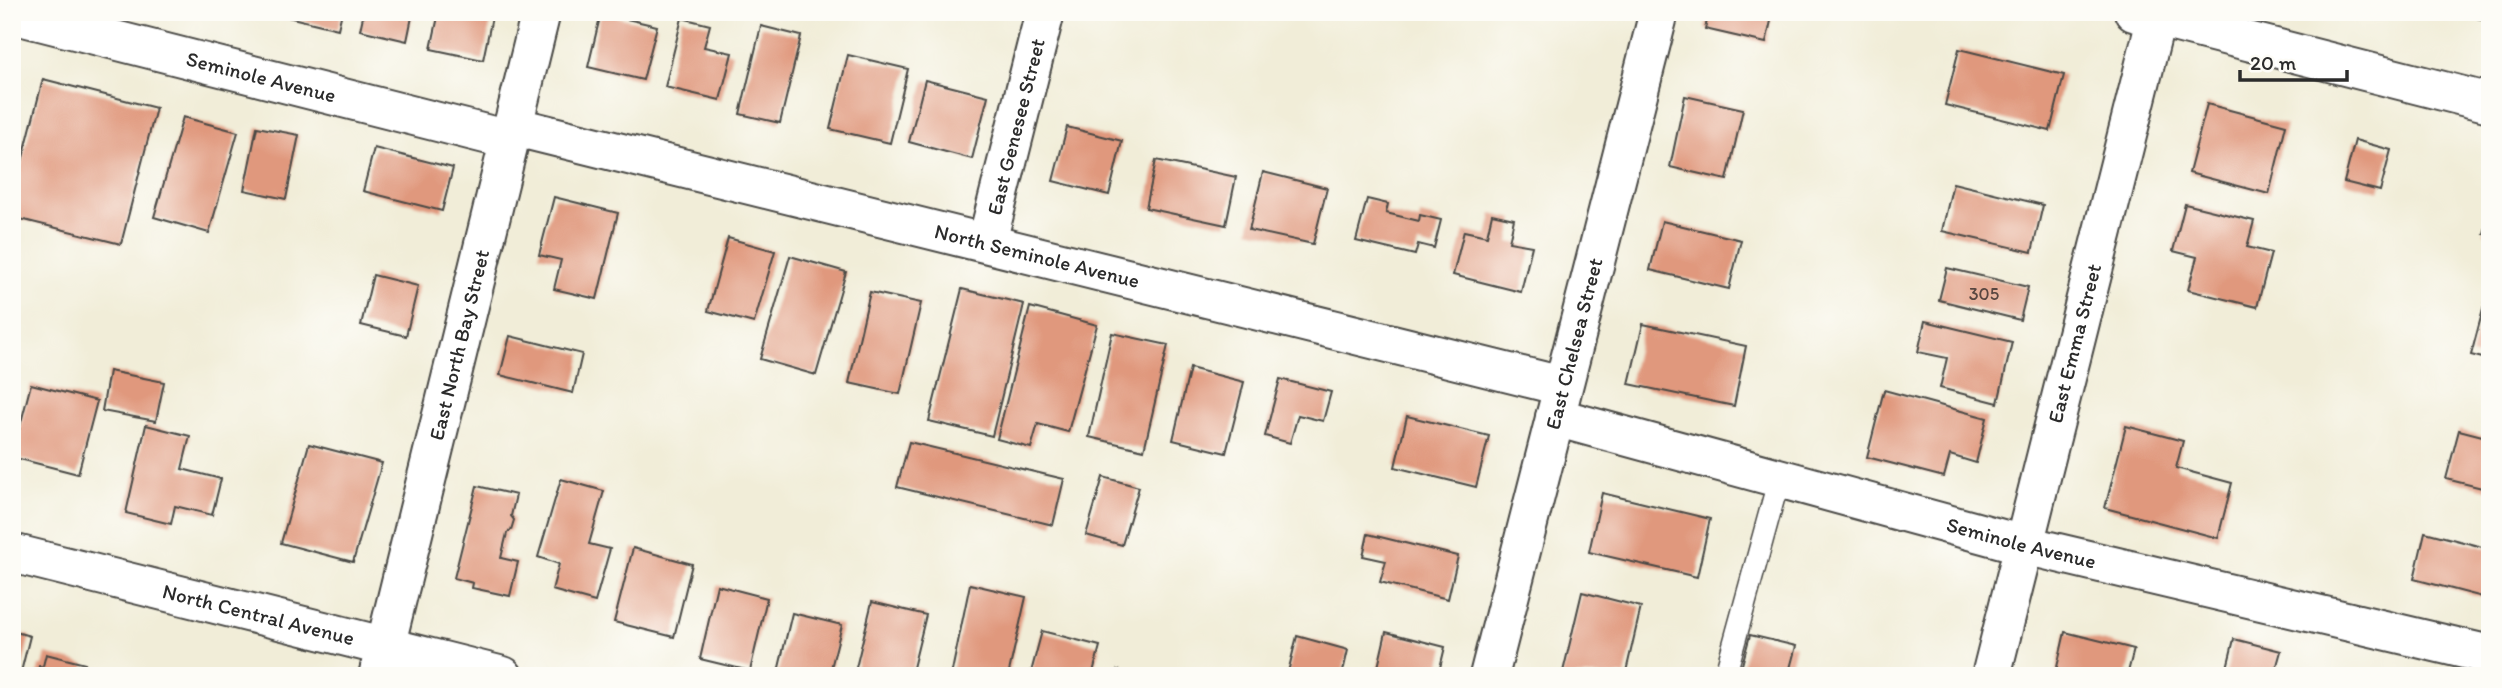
<svg xmlns="http://www.w3.org/2000/svg" width="2502" height="688" viewBox="0 0 2502 688" font-family="Itim,sans-serif">
	<style>
		.building { fill: #e0987d }
		.lines { fill: none; stroke-linecap: round; stroke-linejoin: round }
		.service-casing { stroke: #494845; stroke-width: 24 }
		.minor-casing { stroke: #494845; stroke-width: 42 }
		.tertiary-casing { stroke: #494845; stroke-width: 42 }
		.service { stroke: #fff; stroke-width: 21 }
		.minor { stroke: #fff; stroke-width: 38 }
		.tertiary { stroke: #fff; stroke-width: 38 }
		.labels { text-anchor: middle; stroke-width: 7; stroke-linejoin: round; paint-order: stroke }
		.number-label { font-size: 18px; fill: #584640 }
		.street-label { font-size: 21px; fill: #2b2b2b; stroke: #fdfcf7 }
	</style>
	<rect width="100%" height="100%" fill="#fdfcf7"/>
	<filter id="ink" filterUnits="userSpaceOnUse"><feTurbulence type="fractalNoise" baseFrequency=".0143" numOctaves="2"/><feDisplacementMap in="SourceGraphic" scale="14" xChannelSelector="R" yChannelSelector="G"/><feConvolveMatrix kernelMatrix="1 2 1 2 8 2 1 2 1" color-interpolation-filters="sRGB"/></filter>
	<filter id="wash" filterUnits="userSpaceOnUse"><feTurbulence type="fractalNoise" baseFrequency=".00686" numOctaves="4" result="noise"/><feDisplacementMap in="SourceGraphic" scale="28" xChannelSelector="R" yChannelSelector="G"/><feGaussianBlur stdDeviation="1.57" result="paint"/><feColorMatrix in="noise" values="0 0 0 0 0 0 0 0 0 0 0 0 0 0 0 0 0 1.4 0 .05"/><feComposite in="paint" operator="in"/></filter>
	<g filter="url(#wash)">
		<rect width="100%" height="100%" fill="#f1edd8"/>
		<g id="blocks">
			<!-- building -->
			<g class="building">
				<polygon points="267,12 342,12 338,29"/>
				<polygon points="364,12 413,12 407,41 360,30"/>
				<polygon points="439,12 493,12 483,60 431,49"/>
				<polygon points="1709,12 1773,12 1766,43 1705,29"/>
				<polygon points="2473,12 2490,12 2490,21 2472,17"/>
				<polygon points="601,13 657,26 643,80 588,67"/>
				<polygon points="682,18 710,25 704,47 732,53 720,100 665,87"/>
				<polygon points="761,26 801,36 780,123 740,114"/>
				<polygon points="1959,49 2064,75 2050,131 1945,105"/>
				<polygon points="848,55 908,69 890,143 830,129"/>
				<polygon points="43,79 156,108 121,244 12,217 12,201"/>
				<polygon points="925,80 988,96 972,159 909,142"/>
				<polygon points="1685,96 1743,109 1727,180 1670,167"/>
				<polygon points="2207,104 2286,125 2269,194 2189,173"/>
				<polygon points="183,117 238,132 209,233 154,217"/>
				<polygon points="257,127 299,135 286,199 244,190"/>
				<polygon points="1067,127 1122,141 1109,195 1053,181"/>
				<polygon points="2355,140 2391,150 2380,191 2344,182"/>
				<polygon points="374,148 453,168 442,211 363,191"/>
				<polygon points="1156,160 1236,177 1226,225 1146,208"/>
				<polygon points="1263,172 1327,188 1313,244 1249,230"/>
				<polygon points="1953,183 2043,205 2032,252 1942,231"/>
				<polygon points="554,197 618,213 597,299 554,289 561,260 539,255"/>
				<polygon points="1367,199 1388,204 1386,213 1419,221 1420,215 1441,220 1434,248 1418,244 1415,255 1356,241"/>
				<polygon points="2185,204 2254,221 2247,247 2271,253 2257,307 2188,290 2197,257 2173,251"/>
				<polygon points="1492,214 1514,219 1509,242 1532,246 1521,292 1453,275 1464,231 1487,236"/>
				<polygon points="2489,214 2490,215 2490,235 2484,234"/>
				<polygon points="1662,221 1741,240 1729,289 1650,270"/>
				<polygon points="728,238 775,251 754,323 708,311"/>
				<polygon points="790,256 846,272 816,375 760,359"/>
				<polygon points="1947,268 2028,287 2020,320 1939,300"/>
				<polygon points="373,275 418,286 406,336 361,325"/>
				<polygon points="2489,287 2490,287 2490,360 2471,355"/>
				<polygon points="962,289 1024,304 992,436 929,421"/>
				<polygon points="870,292 921,303 900,394 849,383"/>
				<polygon points="1030,307 1097,325 1068,432 1038,424 1031,448 997,439"/>
				<polygon points="1925,321 2012,342 1998,403 1940,388 1947,358 1918,352"/>
				<polygon points="1643,324 1746,346 1734,406 1629,384"/>
				<polygon points="1112,333 1168,345 1144,450 1089,437"/>
				<polygon points="510,336 582,354 573,393 500,375"/>
				<polygon points="1190,368 1244,382 1226,453 1173,440"/>
				<polygon points="109,371 164,382 156,421 102,411"/>
				<polygon points="1280,379 1331,392 1323,421 1298,415 1290,443 1265,436"/>
				<polygon points="31,384 97,401 78,474 12,457"/>
				<polygon points="1884,390 1987,418 1976,463 1950,455 1944,477 1867,457"/>
				<polygon points="1407,416 1489,436 1476,487 1395,467"/>
				<polygon points="146,425 190,436 182,469 221,479 212,515 175,506 171,524 126,513"/>
				<polygon points="2126,426 2183,441 2176,468 2232,483 2218,538 2105,508"/>
				<polygon points="2459,430 2490,438 2490,490 2446,479"/>
				<polygon points="909,442 1064,479 1053,525 897,487"/>
				<polygon points="309,444 382,463 353,562 281,543"/>
				<polygon points="1103,477 1139,487 1122,545 1086,535"/>
				<polygon points="561,479 604,491 589,544 610,549 595,602 552,590 559,564 538,557"/>
				<polygon points="477,486 516,495 511,516 514,520 511,530 507,533 501,558 518,562 510,596 472,588 473,583 454,578"/>
				<polygon points="1602,493 1710,519 1697,577 1589,552"/>
				<polygon points="2425,532 2490,549 2490,599 2414,579"/>
				<polygon points="1368,534 1458,556 1448,599 1380,582 1386,561 1363,556"/>
				<polygon points="633,548 692,564 674,637 614,622"/>
				<polygon points="970,584 1026,597 1008,676 951,676"/>
				<polygon points="717,585 767,598 750,671 700,659"/>
				<polygon points="1582,592 1641,607 1625,676 1562,676"/>
				<polygon points="872,602 926,615 911,676 854,676"/>
				<polygon points="792,613 842,625 829,676 777,676"/>
				<polygon points="12,631 30,636 20,676 12,676"/>
				<polygon points="1042,631 1100,646 1092,676 1030,676"/>
				<polygon points="1386,632 1445,647 1438,676 1376,676"/>
				<polygon points="2065,632 2134,649 2127,676 2055,676"/>
				<polygon points="1750,635 1796,646 1788,676 1739,676"/>
				<polygon points="1297,636 1348,650 1342,676 1287,676"/>
				<polygon points="2234,639 2281,651 2274,676 2225,676"/>
				<polygon points="46,654 85,664 82,676 37,676 39,666 43,666"/>
				<polygon points="1117,670 1136,675 1136,676 1115,676"/>
			</g>
		</g>
	</g>
	<g filter="url(#ink)">
		<use href="#blocks" fill-opacity="0" stroke="#494845" stroke-width="2"/>
		<g class="lines">
			<!-- service casing -->
			<g class="service-casing">
				<polyline id="service" points="1725,676 1779,479"/>
			</g>
			<!-- minor casing -->
			<g class="minor-casing">
				<g id="minor">
					<polyline points="2134,12 2490,103"/>
					<path id="s1" d="M12 14 509 140"/>
					<path id="s2" d="M512 126 1562 386"/>
					<path id="s3" d="M987 242 1045 12"/>
					<path id="s4" d="M1555 417 2024 545 2490 655"/>
					<path id="s5" d="M378 676 541 12"/>
					<path id="s6" d="M1489 676 1659 12"/>
					<path id="s7" d="M1991 676 2158 12"/>
				</g>
			</g>
			<!-- tertiary casing -->
			<g class="tertiary-casing">
				<g id="tertiary">
					<path id="s8" d="M12 553 503 676"/>
				</g>
			</g>
			<!-- service -->
			<use href="#service" class="service"/>
			<!-- minor -->
			<use href="#minor" class="minor"/>
			<!-- tertiary -->
			<use href="#tertiary" class="tertiary"/>
		</g>
	</g>
	<g class="labels">
		<!-- number labels -->
		<g class="number-label">
			<text x="1984" y="300">305</text>
		</g>
		<!-- street labels -->
		<g class="street-label">
			<text dy="7" stroke="none"><textPath href="#s1" startOffset="257">Seminole Avenue</textPath></text>
			<text dy="7" stroke="none"><textPath href="#s3" startOffset="119">East Genesee Street</textPath></text>
			<text dy="7" stroke="none"><textPath href="#s2" startOffset="541">North Seminole Avenue</textPath></text>
			<text dy="7" stroke="none"><textPath href="#s5" startOffset="341">East North Bay Street</textPath></text>
			<text dy="7" stroke="none"><textPath href="#s6" startOffset="343">East Chelsea Street</textPath></text>
			<text dy="7" stroke="none"><textPath href="#s7" startOffset="343">East Emma Street</textPath></text>
			<text dy="7" stroke="none"><textPath href="#s4" startOffset="483">Seminole Avenue</textPath></text>
			<text dy="7" stroke="none"><textPath href="#s8" startOffset="254">North Central Avenue</textPath></text>
		</g>
	</g>
	<!-- margin -->
	<rect width="2502" height="688" fill="none" stroke="#fdfcf7" stroke-width="42"/>
	<!-- scale -->
	<path d="M2240 70v10h107v-10" fill="none" stroke="#2b2b2b" stroke-width="3.5"/>
	<text x="2250" y="70" font-size="21" fill="#2b2b2b" stroke="#fdfcf7" stroke-width="5" paint-order="stroke">20 m</text>
</svg>
